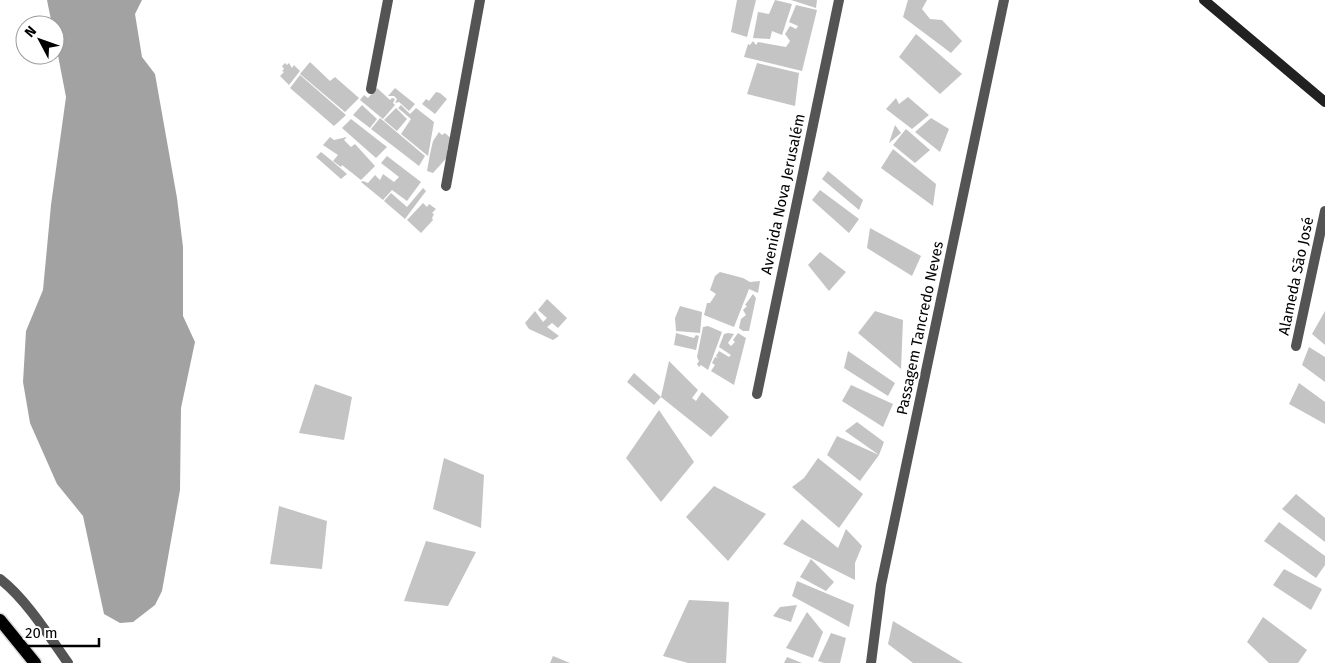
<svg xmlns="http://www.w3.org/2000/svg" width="1325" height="663" viewBox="0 0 1325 663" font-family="'Fira Sans',sans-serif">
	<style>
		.water { fill: #a2a2a2 }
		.building { fill: #c4c4c4 }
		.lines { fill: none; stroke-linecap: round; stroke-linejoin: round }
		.primary-casing { stroke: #dbdbdb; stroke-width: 15 }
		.street { stroke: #545454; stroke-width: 10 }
		.secondary { stroke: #212121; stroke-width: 10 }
		.primary { stroke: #000; stroke-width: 12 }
		.labels { text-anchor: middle; stroke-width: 4; stroke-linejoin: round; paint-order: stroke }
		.street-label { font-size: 15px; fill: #000; stroke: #fff }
	</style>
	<rect width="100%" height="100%" fill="#fff"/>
	<!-- water -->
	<polygon class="water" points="47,0 142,0 135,14 142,57 155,74 177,198 183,247 183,316 195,342 181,408 180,490 162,591 155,605 133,622 120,623 104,614 83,516 57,484 30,423 23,382 26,331 43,290 51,205 66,97 55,40 55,25 52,25"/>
	<!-- building -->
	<g class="building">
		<polygon points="737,0 756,0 747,37 731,32"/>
		<polygon points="775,0 792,4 782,35 772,31 770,39 753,38 758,12 769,14"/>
		<polygon points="791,0 817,0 816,8"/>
		<polygon points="908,0 927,0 922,9 930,19 942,20 962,41 951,53 903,17"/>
		<polygon points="796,5 817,10 802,71 744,57 748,44 750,45 753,41 756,45 758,42 786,47 790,41 785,34 790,26 796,29 798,26 789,22"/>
		<polygon points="916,34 962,74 940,94 899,57"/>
		<polygon points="310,62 330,81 335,77 359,98 345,112 300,74"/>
		<polygon points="285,63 287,65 289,63 292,68 294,65 300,71 289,85 280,76 284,72 282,71 284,69 282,66"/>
		<polygon points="757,63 799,73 795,106 747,94"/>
		<polygon points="300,75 346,115 334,126 290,88"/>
		<polygon points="377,88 390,100 392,98 395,99 393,103 395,105 383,119 360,100 364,95 368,98"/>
		<polygon points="395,88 415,104 409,111 399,102 395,103 397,99 394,96 388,96"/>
		<polygon points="436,92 440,93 447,99 435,114 422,104 426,99 429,101"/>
		<polygon points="908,97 929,115 912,129 886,109 896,98 899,104"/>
		<polygon points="362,105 377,119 370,128 353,115"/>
		<polygon points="401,105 410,114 416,108 434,122 428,156 401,134 411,119 398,108"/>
		<polygon points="396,108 407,119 397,131 384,120"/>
		<polygon points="380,118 425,156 419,166 371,129"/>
		<polygon points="931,118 949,129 940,152 915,132"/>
		<polygon points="351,119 387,147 376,158 342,128"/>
		<polygon points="895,125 901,133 889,143"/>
		<polygon points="906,129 930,150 915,163 893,145"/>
		<polygon points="439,132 442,135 445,133 454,141 447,149 451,153 433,173 427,171 430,154 433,141"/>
		<polygon points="330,137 334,140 347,137 344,140 351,147 355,144 375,166 361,180 342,165 341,167 333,161 338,155 323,145"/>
		<polygon points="893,149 936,184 933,206 881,168"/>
		<polygon points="321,152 331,160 347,174 341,179 316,157"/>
		<polygon points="387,156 421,182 407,201 392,190 383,200 361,182 363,181 368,183 375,175 380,180 383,174 394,182 399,177 381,163"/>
		<polygon points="828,171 863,200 859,210 822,179"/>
		<polygon points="423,188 426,191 405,219 384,201 391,193 407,207"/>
		<polygon points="820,190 859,219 849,233 812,200"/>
		<polygon points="423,203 427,207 429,204 436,209 432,213 434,214 432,218 433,220 421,233 407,220"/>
		<polygon points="870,228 921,256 912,276 867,248"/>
		<polygon points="820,252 846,272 829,291 808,265"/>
		<polygon points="720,272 743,278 750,282 760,281 758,293 749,289 734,327 704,315 707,303 710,303 716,294 710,290 715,276"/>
		<polygon points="753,294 756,298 749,331 743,331 739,328 741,319 746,315 743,310 747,306 745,305"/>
		<polygon points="547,299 567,318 558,328 552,323 547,327 559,336 553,340 529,329 525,323 535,311 543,322 547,318 538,310"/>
		<polygon points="680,306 702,312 700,333 676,331 675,318"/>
		<polygon points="875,311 903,320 901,369 858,333"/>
		<polygon points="1325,311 1325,345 1312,334"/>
		<polygon points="708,326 722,332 708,370 701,365 699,367 697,364 699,361 697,357 703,327"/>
		<polygon points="676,333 694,338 696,335 699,336 696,350 674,345"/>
		<polygon points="728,333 734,334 728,343 731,346 735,342 733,340 738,333 746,338 734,385 711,371 715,365 712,363 715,357 718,358 716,356 719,351 729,357 731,355 719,347 724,334"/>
		<polygon points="1309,347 1325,357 1325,382 1302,365"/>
		<polygon points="848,351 895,383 888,396 844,368"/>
		<polygon points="669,361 698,390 692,398 696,401 702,392 729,417 711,437 661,397"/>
		<polygon points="634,373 661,397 654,405 627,382"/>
		<polygon points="1299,383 1325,402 1325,424 1289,404"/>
		<polygon points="315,384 352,397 344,440 299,433"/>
		<polygon points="851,385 893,404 883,427 842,401"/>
		<polygon points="659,410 694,462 661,502 626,458"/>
		<polygon points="857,422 884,442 879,455 860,481 827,455 837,436 879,455 845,431"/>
		<polygon points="444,458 484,475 481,528 433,509"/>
		<polygon points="818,458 863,494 839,528 792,487 804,478"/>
		<polygon points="714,486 766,514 728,561 686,517"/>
		<polygon points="1296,494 1325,518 1325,542 1282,509"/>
		<polygon points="279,506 327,521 322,569 270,564"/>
		<polygon points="802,519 838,548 846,529 862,546 855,563 855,580 783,544"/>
		<polygon points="1279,522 1325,556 1325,565 1316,578 1264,541"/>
		<polygon points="426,541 476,552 448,606 404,601"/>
		<polygon points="811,559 834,582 826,591 800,577"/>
		<polygon points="1284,569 1322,589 1311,610 1273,585"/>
		<polygon points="797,581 854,605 849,627 792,596"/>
		<polygon points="689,600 729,602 726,663 688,663 663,656"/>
		<polygon points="797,605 791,622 773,616 780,607"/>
		<polygon points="807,612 823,632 813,658 786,648"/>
		<polygon points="1263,617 1307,650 1298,663 1269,663 1247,642"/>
		<polygon points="893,621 963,663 913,663 888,644"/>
		<polygon points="831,633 846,638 840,663 824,663 818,661"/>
		<polygon points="553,656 570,663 550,663"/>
		<polygon points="787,657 802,663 784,663"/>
	</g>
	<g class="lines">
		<!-- primary casing -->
		<g class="primary-casing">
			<polyline id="primary" points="0,620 35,663"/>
		</g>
		<!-- street -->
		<g class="street">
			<polyline points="371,89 388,0"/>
			<polyline points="446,186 480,0"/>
			<polyline points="1296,346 1325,211"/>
			<polyline points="757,394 839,0"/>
			<path d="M0 579C26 599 49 636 68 663"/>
			<polyline points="871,663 881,585 1004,0"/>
		</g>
		<!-- secondary -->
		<polyline class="secondary" points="1204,0 1325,102"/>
		<!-- primary -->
		<use href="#primary" class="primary"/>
	</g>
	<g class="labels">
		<!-- street labels -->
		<g class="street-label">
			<text transform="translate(783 194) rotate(-78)" y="5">Avenida Nova Jerusalém</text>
			<text transform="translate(1296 276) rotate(-78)" y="5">Alameda São José</text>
			<text transform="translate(920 328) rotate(-78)" y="5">Passagem Tancredo Neves</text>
		</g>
	</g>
	<!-- north arrow -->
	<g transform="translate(40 40) rotate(311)"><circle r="24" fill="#ffffff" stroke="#999999"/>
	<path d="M0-4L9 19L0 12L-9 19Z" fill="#000000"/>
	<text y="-8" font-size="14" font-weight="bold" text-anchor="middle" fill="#000000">N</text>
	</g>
	<!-- scale -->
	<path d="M18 638v8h81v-8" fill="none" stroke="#000000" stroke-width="2.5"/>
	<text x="25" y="638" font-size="15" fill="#000000" stroke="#ffffff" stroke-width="4" paint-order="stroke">20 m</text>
</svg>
